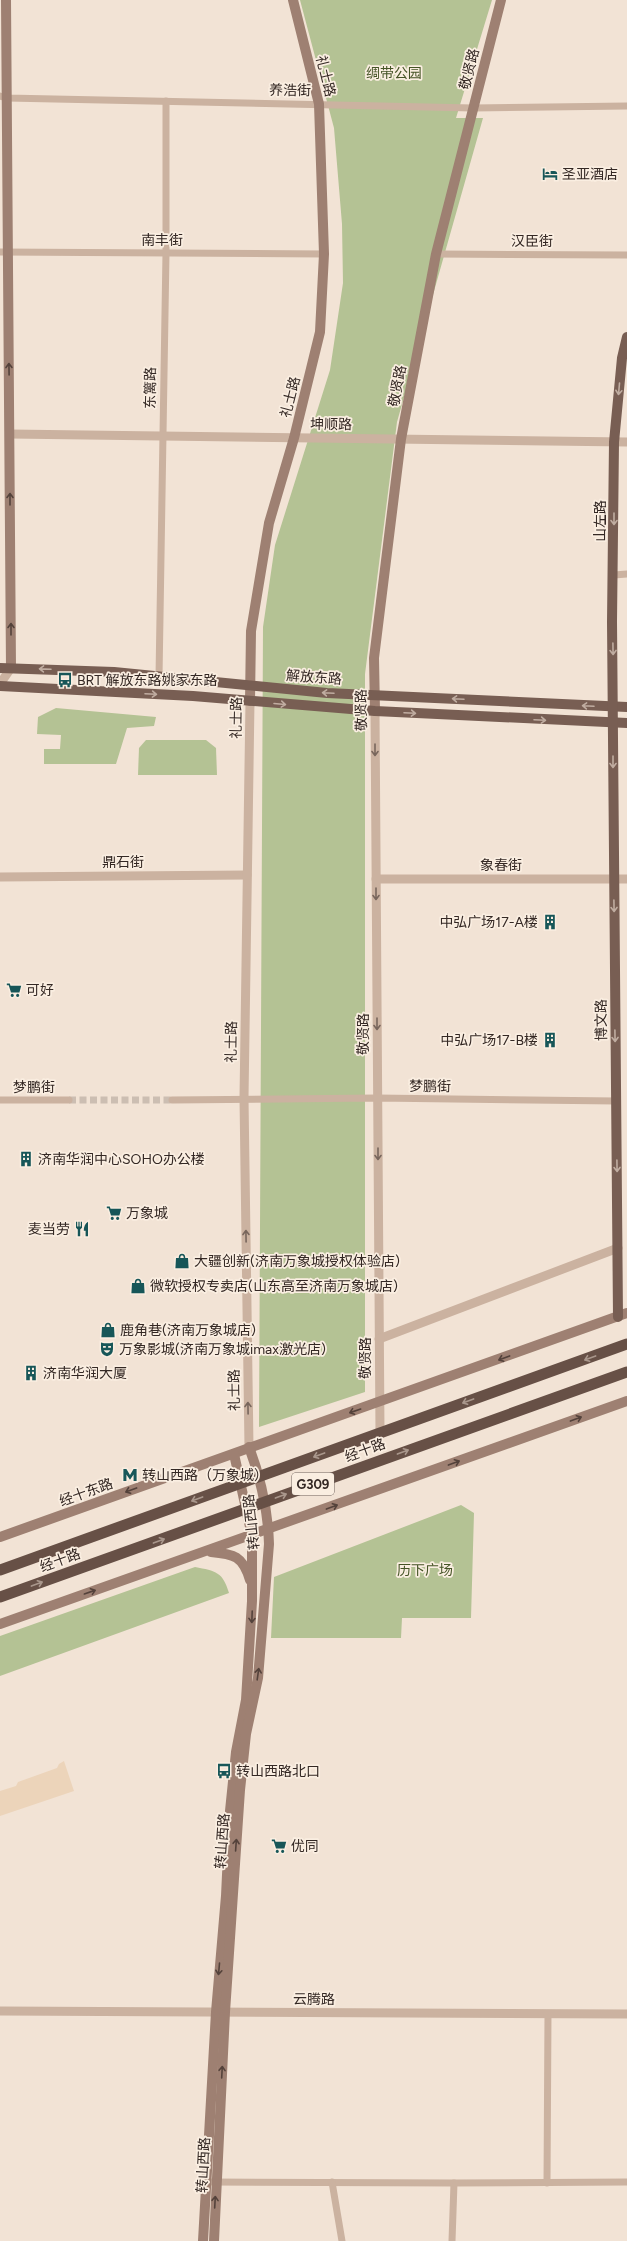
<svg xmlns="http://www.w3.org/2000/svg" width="627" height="2241" viewBox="0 0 627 2241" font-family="Figtree,'Noto Sans SC',sans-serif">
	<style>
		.green { fill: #b4c294 }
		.plaza { fill: #ecd4ba }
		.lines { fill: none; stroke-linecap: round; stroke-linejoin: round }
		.minor-tunnel { stroke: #ccbeb2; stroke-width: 7; stroke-dasharray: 7 3.5; stroke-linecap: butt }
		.minor { stroke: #cbb2a0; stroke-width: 7 }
		.tertiary { stroke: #cbb2a0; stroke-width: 9 }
		.secondary { stroke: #9e8072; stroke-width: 10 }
		.primary { stroke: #785e53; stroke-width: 10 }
		.trunk { stroke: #675046; stroke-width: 11 }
		.oneway { stroke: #54423b }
		.oneway2 { stroke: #c0ada1 }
		.oneway3 { stroke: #78665c }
		.oneway4 { stroke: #a9978c }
		.labels { text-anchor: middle; stroke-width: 3.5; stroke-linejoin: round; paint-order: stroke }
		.shield { fill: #faeee1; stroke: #6f635d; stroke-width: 1 }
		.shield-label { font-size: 13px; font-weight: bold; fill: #342824 }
		.street-label { font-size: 14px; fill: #342824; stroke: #faeee1 }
		.park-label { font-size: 14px; fill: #455426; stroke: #faeee1 }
		.poi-label { font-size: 14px; fill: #342824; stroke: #faeee1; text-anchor: start }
	</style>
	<rect width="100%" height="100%" fill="#f2e3d5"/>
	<!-- green -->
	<g class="green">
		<polygon points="300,0 492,0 456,118 483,118 397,422 365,674 365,1392 259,1427 263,627 275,545 330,370 343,283 342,224 334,128"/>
		<polygon points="56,708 156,717 154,726 127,728 116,764 44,764 44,749 60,749 61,735 37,734 38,717"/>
		<polygon points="146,740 206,740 216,748 217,775 138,775 139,748"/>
		<polygon points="461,1505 474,1513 471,1618 402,1618 401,1638 271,1638 274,1577"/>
		<path d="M195 1567C216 1571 223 1572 229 1593L0 1676V1636Z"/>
	</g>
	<!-- plaza -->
	<polygon class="plaza" points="64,1761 74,1791 0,1816 0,1791 16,1786 18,1782 57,1768 59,1764"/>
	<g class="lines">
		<!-- minor-tunnel -->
		<polyline class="minor-tunnel" points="69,1100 172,1100"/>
		<!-- minor -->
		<g class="minor">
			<polyline points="0,96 7,98 473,108 627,106"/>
			<polyline points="0,252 324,254"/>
			<polyline points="436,254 627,255"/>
			<polyline points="614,575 627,574"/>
			<polyline points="159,677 166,253 166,101"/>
			<polyline points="0,1100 69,1100"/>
			<polyline points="172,1100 377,1098 616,1101"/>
			<polyline points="212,2182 454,2183"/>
			<polyline points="332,2182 342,2241"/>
			<polyline points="547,2183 548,2014"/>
			<polyline points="452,2241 454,2183 627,2182"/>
		</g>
		<!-- tertiary -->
		<g class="tertiary">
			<polyline points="10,434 627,442"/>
			<polyline points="0,684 11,668"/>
			<polyline points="375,711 380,1433"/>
			<polyline points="0,877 247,875"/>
			<polyline points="376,879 627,879"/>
			<polyline points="379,1339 618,1248"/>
			<polyline points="249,1447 244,1098 250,701"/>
			<polyline points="0,2011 627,2014"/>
		</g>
		<!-- secondary -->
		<g class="secondary">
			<polyline points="6,0 11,668"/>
			<polyline points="250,701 251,631 269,523 294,438 320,332 324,254 319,104 293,0"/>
			<polyline points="375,711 374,658 401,439 436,254 501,0"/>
			<polyline points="0,1537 627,1313"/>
			<path d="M211 1552C234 1554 243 1556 250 1580"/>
			<polyline points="0,1624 627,1401"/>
			<polyline points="203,2241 216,2012 226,1896 230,1811 236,1752 246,1700 252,1601 252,1536 234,1454"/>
			<path d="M214 2241 225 2012 240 1790 246 1734 258 1678 269 1544C268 1510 261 1479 249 1447"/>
		</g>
		<!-- primary -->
		<g class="primary">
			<polyline points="0,668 114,672 327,693 627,707"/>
			<polyline points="0,686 193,696 375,711 627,723"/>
			<polyline points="618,1317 612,622 614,442 622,358 627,337"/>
		</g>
		<!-- trunk -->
		<g class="trunk">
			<polyline points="0,1570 627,1344"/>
			<polyline points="0,1597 627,1372"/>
		</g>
	</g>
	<!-- one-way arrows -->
	<defs><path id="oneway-shaft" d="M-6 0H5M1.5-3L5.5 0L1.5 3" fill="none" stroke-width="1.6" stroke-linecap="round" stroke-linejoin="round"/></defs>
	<g class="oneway">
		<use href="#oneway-shaft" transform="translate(9 369) rotate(-91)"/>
		<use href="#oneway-shaft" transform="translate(10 499) rotate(-90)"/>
		<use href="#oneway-shaft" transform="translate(11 629) rotate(-90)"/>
		<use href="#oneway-shaft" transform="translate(504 1358) rotate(160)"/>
		<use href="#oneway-shaft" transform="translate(355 1411) rotate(161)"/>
		<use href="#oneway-shaft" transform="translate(576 1419) rotate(-20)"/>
		<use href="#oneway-shaft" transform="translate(454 1463) rotate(-20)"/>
		<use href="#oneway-shaft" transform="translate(131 1490) rotate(160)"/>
		<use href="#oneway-shaft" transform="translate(332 1507) rotate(-20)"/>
		<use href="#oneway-shaft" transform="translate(90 1592) rotate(-19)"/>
		<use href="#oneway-shaft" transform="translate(252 1617) rotate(92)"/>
		<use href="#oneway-shaft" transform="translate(258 1674) rotate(-82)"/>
		<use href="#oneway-shaft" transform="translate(236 1845) rotate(-86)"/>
		<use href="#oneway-shaft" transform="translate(219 1969) rotate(95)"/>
		<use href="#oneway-shaft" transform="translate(222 2072) rotate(-87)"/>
		<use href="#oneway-shaft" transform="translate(215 2202) rotate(-87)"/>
	</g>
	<g class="oneway2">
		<use href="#oneway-shaft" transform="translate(619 389) rotate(95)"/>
		<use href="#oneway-shaft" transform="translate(614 519) rotate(90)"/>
		<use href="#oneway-shaft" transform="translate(613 649) rotate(89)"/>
		<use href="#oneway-shaft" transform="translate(45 669) rotate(-178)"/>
		<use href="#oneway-shaft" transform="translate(328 693) rotate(-177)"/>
		<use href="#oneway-shaft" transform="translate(151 694) rotate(3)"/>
		<use href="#oneway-shaft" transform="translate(458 699) rotate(-177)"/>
		<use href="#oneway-shaft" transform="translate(280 704) rotate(5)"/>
		<use href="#oneway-shaft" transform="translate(588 706) rotate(-177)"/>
		<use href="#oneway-shaft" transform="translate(410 713) rotate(3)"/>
		<use href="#oneway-shaft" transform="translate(540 720) rotate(3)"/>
		<use href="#oneway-shaft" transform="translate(613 762) rotate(90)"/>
		<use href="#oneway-shaft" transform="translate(614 906) rotate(89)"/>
		<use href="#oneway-shaft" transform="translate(615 1036) rotate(89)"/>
		<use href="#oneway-shaft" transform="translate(617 1166) rotate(89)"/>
	</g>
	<g class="oneway3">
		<use href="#oneway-shaft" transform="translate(375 750) rotate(90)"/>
		<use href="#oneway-shaft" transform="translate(376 894) rotate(90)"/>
		<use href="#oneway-shaft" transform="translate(377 1024) rotate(90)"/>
		<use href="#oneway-shaft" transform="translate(378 1154) rotate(90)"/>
		<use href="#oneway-shaft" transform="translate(246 1236) rotate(-91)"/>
		<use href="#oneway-shaft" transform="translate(248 1408) rotate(-91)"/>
	</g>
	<g class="oneway4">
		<use href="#oneway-shaft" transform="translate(590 1358) rotate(160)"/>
		<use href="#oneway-shaft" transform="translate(468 1401) rotate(160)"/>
		<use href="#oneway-shaft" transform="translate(403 1452) rotate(-20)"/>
		<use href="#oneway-shaft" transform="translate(319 1455) rotate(160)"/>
		<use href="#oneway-shaft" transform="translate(281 1496) rotate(-20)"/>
		<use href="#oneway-shaft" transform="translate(197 1499) rotate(160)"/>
		<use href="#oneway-shaft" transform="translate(159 1541) rotate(-20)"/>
		<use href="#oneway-shaft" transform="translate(37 1584) rotate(-20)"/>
	</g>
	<!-- icons -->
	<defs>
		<g id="hotel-bare" transform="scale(1.2)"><path d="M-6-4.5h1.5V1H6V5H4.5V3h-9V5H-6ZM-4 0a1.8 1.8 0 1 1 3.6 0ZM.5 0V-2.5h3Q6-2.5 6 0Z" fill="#175658" stroke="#faeee1" stroke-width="2.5" paint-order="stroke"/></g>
		<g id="bus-bare" transform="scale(1.2)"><path d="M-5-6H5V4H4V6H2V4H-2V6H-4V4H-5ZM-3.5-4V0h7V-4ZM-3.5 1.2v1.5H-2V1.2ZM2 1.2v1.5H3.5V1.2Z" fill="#175658" stroke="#faeee1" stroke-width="2.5" paint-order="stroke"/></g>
		<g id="building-bare" transform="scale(1.2)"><path d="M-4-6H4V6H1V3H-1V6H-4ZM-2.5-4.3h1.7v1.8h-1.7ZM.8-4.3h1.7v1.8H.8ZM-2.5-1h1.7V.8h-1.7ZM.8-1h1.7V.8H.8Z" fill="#175658" stroke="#faeee1" stroke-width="2.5" paint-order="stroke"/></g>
		<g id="supermarket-bare" transform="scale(1.2)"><path d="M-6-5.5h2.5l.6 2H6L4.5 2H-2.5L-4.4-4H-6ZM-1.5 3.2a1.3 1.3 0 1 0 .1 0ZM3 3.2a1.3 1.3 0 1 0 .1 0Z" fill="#175658" stroke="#faeee1" stroke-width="2.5" paint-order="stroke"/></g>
		<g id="restaurant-bare" transform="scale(1.2)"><path d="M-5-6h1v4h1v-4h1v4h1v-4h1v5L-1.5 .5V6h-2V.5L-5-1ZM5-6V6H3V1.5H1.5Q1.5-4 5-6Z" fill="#175658" stroke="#faeee1" stroke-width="2.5" paint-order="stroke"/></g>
		<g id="shop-bare" transform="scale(1.2)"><path d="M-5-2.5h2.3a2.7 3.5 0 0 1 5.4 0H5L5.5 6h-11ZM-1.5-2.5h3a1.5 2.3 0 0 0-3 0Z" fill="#175658" stroke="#faeee1" stroke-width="2.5" paint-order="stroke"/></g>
		<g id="theatre-bare" transform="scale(1.2)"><path d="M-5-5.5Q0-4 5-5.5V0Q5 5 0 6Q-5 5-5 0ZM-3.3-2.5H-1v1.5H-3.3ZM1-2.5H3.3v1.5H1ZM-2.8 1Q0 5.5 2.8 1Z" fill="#175658" stroke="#faeee1" stroke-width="2.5" paint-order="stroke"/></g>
		<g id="metro-bare" transform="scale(1.2)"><path d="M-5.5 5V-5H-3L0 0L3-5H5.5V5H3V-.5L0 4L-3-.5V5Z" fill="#175658" stroke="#faeee1" stroke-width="2.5" paint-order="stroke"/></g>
	</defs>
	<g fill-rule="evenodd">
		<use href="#hotel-bare" x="550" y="174"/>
		<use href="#bus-bare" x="65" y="680"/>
		<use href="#building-bare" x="550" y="922"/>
		<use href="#supermarket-bare" x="14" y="990"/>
		<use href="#building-bare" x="550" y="1040"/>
		<use href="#building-bare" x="26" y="1159"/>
		<use href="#supermarket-bare" x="114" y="1213"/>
		<use href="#restaurant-bare" x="82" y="1229"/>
		<use href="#shop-bare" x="182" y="1261"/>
		<use href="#shop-bare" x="138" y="1286"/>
		<use href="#shop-bare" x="108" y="1330"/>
		<use href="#theatre-bare" x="107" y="1349"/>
		<use href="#building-bare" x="31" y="1373"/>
		<use href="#metro-bare" x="130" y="1475"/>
		<use href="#bus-bare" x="224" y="1771"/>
		<use href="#supermarket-bare" x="279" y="1846"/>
	</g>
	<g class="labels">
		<!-- shield labels -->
		<rect class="shield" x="292" y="1473" width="42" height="22" rx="3"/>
		<g class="shield-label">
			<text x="313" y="1489">G309</text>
		</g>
		<!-- street labels -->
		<g class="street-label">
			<text transform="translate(469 69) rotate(-76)" y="5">敬贤路</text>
			<text transform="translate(326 76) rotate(76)" y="5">礼士路</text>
			<text transform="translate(290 90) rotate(1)" y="5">养浩街</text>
			<text x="162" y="245">南丰街</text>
			<text x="532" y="246">汉臣街</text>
			<text transform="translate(397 386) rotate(-79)" y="5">敬贤路</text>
			<text transform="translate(150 388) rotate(-89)" y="5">东篱路</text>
			<text transform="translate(290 397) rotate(-76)" y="5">礼士路</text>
			<text transform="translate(331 424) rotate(1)" y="5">坤顺路</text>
			<text transform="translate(600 521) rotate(-90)" y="5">山左路</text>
			<text transform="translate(314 677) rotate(4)" y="5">解放东路</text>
			<text transform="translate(361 710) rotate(-91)" y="5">敬贤路</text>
			<text transform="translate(236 718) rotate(-89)" y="5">礼士路</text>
			<text x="123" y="867">鼎石街</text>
			<text x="501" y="870">象春街</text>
			<text transform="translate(601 1020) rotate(-91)" y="5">博文路</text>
			<text transform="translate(363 1034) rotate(-90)" y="5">敬贤路</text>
			<text transform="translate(231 1042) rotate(-89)" y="5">礼士路</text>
			<text transform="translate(430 1086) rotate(1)" y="5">梦鹏街</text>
			<text x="34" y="1092">梦鹏街</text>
			<text transform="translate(365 1358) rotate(-90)" y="5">敬贤路</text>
			<text transform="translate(234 1390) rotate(-91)" y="5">礼士路</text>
			<text transform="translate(365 1450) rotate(-20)" y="5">经十路</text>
			<text transform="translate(86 1492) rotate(-20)" y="5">经十东路</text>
			<text transform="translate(251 1522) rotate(-96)" y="5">转山西路</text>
			<text transform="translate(60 1560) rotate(-20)" y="5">经十路</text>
			<text transform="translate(222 1841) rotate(-86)" y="5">转山西路</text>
			<text x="314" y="2004">云腾路</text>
			<text transform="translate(203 2165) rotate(-87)" y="5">转山西路</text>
		</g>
		<!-- park labels -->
		<g class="park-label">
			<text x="394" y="78">绸带公园</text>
			<text x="425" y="1575">历下广场</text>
		</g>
		<!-- poi labels -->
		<g class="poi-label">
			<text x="562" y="179">圣亚酒店</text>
			<text x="77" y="685">BRT 解放东路姚家东路</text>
			<text x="538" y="927" text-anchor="end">中弘广场17-A楼</text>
			<text x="26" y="995">可好</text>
			<text x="538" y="1045" text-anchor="end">中弘广场17-B楼</text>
			<text x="38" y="1164">济南华润中心SOHO办公楼</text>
			<text x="126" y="1218">万象城</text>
			<text x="70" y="1234" text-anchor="end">麦当劳</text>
			<text x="194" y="1266">大疆创新(济南万象城授权体验店)</text>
			<text x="150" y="1291">微软授权专卖店(山东高至济南万象城店)</text>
			<text x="120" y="1335">鹿角巷(济南万象城店)</text>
			<text x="119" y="1354">万象影城(济南万象城imax激光店)</text>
			<text x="43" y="1378">济南华润大厦</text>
			<text x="142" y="1480">转山西路（万象城）</text>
			<text x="236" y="1776">转山西路北口</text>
			<text x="291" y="1851">优同</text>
		</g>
	</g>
</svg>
